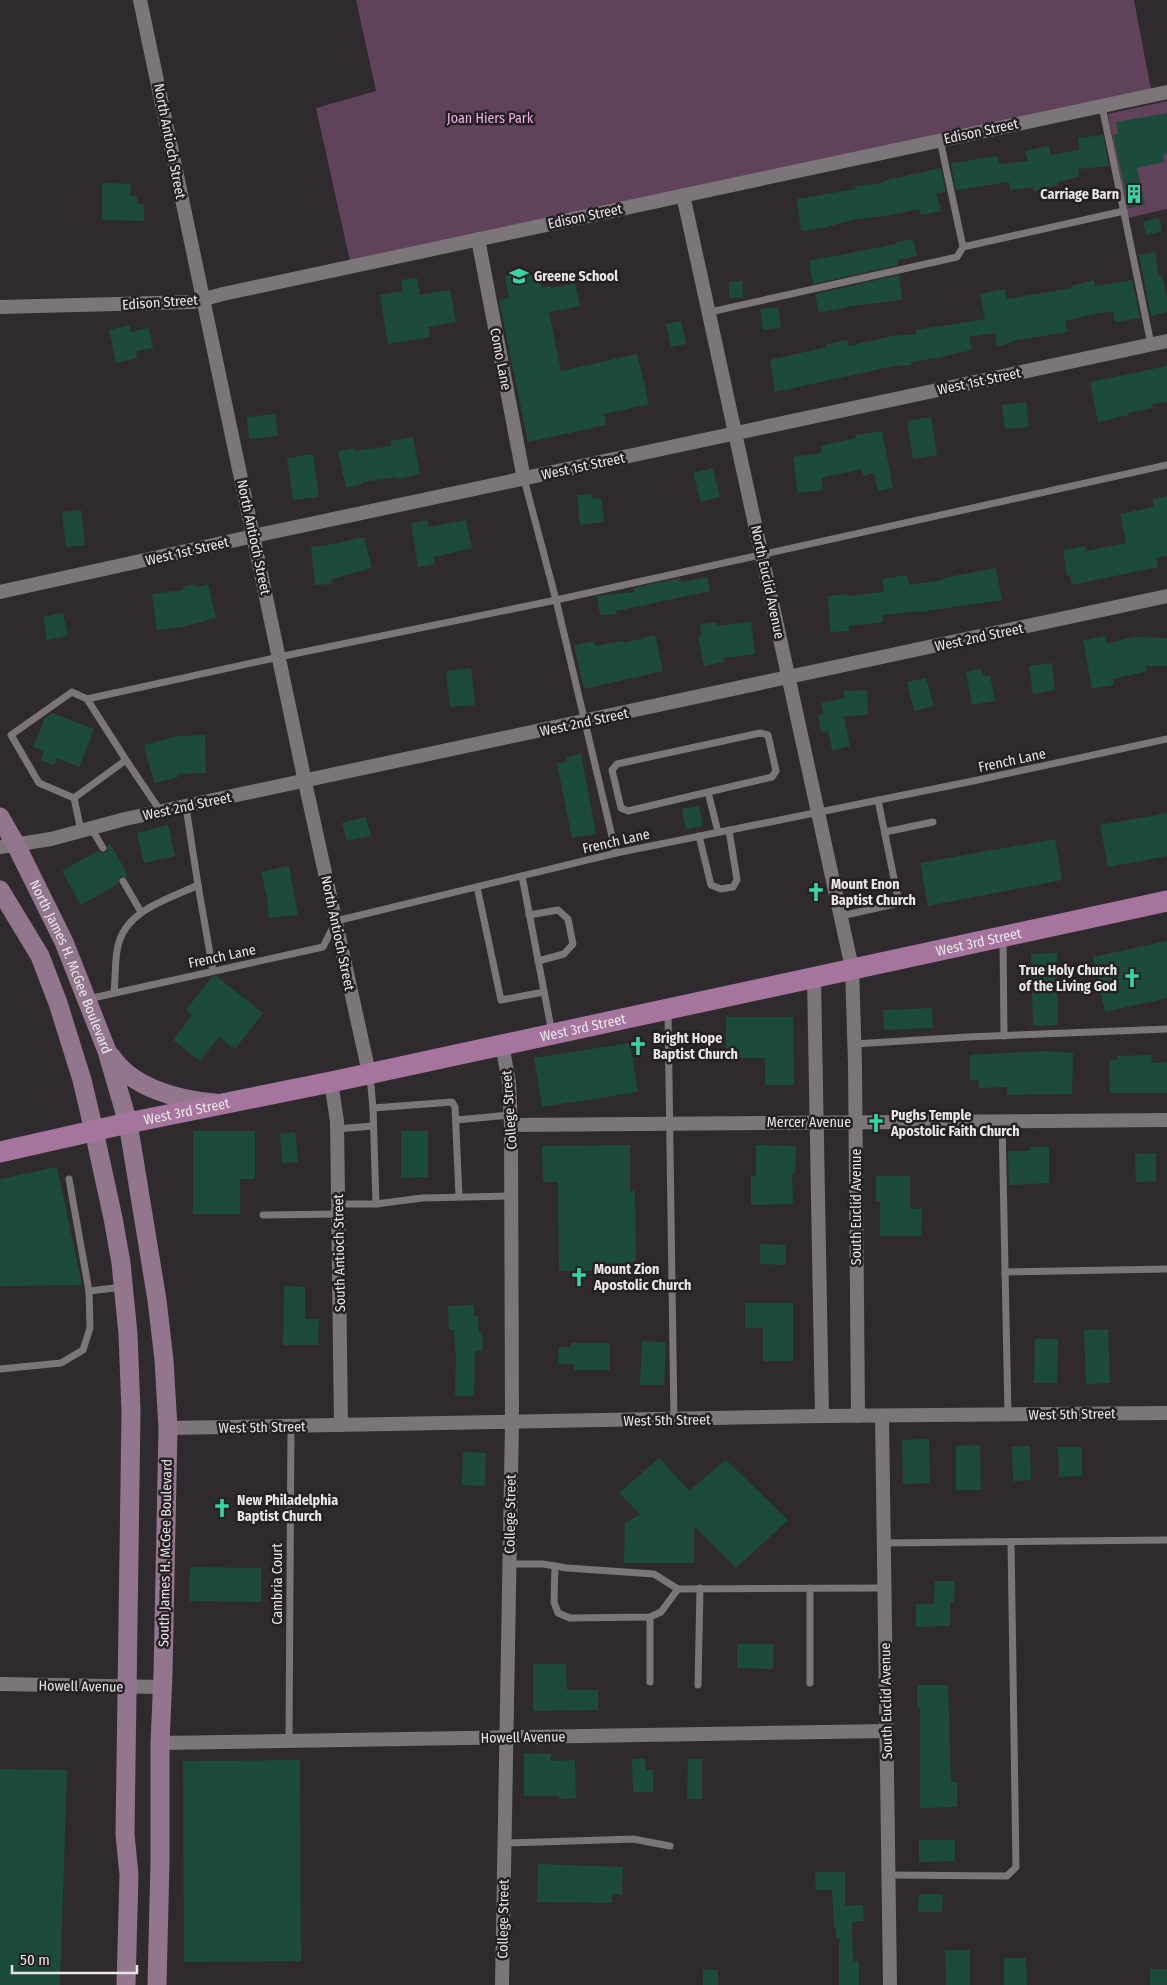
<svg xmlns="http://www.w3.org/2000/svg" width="1167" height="1985" viewBox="0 0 1167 1985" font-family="'Fira Sans Condensed',sans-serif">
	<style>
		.green { fill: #60435a }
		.building { fill: #1d4b3b }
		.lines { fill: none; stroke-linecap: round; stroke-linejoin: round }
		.lane { stroke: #7c767b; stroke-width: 7 }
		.street { stroke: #7c767b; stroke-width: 14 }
		.secondary { stroke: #91768c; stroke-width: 19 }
		.primary { stroke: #a5759d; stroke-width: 21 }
		.labels { text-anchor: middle; stroke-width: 5; stroke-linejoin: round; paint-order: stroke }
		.park-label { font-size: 14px; fill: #ebb2df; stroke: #262024 }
		.street-label { font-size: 14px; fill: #eae7e9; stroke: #262024 }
		.poi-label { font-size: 14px; font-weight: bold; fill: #eae7e9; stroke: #262024; text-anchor: start }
	</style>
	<rect width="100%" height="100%" fill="#2f2a2e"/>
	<!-- green -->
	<g class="green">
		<polygon points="356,0 1134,0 1152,95 351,266 316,108 376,91"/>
		<polygon points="1167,101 1167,209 1128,218 1108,114"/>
	</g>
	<!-- building -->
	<g class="building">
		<polygon points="1167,113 1167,154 1163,155 1164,162 1137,168 1145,205 1129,208 1113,134 1118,134 1116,122"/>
		<polygon points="1103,135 1109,166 1078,169 1080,177 1057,182 1058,185 1034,191 1033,187 1010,190 1009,182 956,190 951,165 952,163 998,156 999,164 1028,161 1025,151 1049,146 1051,155 1079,150 1078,138"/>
		<polygon points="941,168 946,192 936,193 941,211 921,215 919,209 890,215 851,220 823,228 801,231 797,199 856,189 855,186 883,183 883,181"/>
		<polygon points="102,183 131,184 130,196 137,196 137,204 144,204 144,221 102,220"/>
		<polygon points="1159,218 1162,231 1146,235 1143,222"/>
		<polygon points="913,239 917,256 898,260 898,265 813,284 809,261 896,244 896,242"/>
		<polygon points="1155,252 1159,276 1162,276 1167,298 1167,312 1151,316 1139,255"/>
		<polygon points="538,270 542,288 550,286 551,288 575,283 580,306 549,312 561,371 637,354 649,404 604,414 606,425 528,442 499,300 509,298 505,276"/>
		<polygon points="899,275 902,300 852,306 819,313 815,294"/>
		<polygon points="417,278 420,295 450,290 456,322 428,327 430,337 388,344 380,295 403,291 401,280"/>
		<polygon points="1094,280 1095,286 1132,280 1140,318 1115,322 1113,311 1094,314 1065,321 1068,332 1011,341 1011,343 997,346 995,333 969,337 972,350 941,357 911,362 911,365 894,366 775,392 770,360 827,347 827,344 847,340 849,346 892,336 916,334 916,330 985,319 980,294 1005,289 1007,299 1072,288 1071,286"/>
		<polygon points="742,281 743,298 729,298 729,282"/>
		<polygon points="778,307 781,327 763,330 760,309"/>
		<polygon points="681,321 686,344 671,347 666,324"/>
		<polygon points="130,325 131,332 149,328 153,348 136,351 137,358 116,363 109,330"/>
		<polygon points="1167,366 1167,402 1152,404 1153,408 1128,413 1128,415 1098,422 1090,382"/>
		<polygon points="1026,402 1029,427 1005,429 1002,405"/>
		<polygon points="275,414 278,436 249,439 247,417"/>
		<polygon points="931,417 937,455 913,459 907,421"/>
		<polygon points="882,431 893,488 878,491 874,473 863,476 862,469 821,478 823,490 798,493 793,457 822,453 821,446 856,438 856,435"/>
		<polygon points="413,437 420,474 397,479 397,477 362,482 363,484 346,488 338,451 355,448 355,451 391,446 390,441"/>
		<polygon points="313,454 319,497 293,500 287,458"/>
		<polygon points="713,468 720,497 701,502 693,473"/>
		<polygon points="591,494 592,499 601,498 604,522 580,525 577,495"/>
		<polygon points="1167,496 1167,556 1156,558 1158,567 1072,585 1070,575 1067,576 1063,550 1085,546 1086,551 1126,543 1120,514 1154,507 1153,499"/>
		<polygon points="81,510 85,545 66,547 62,512"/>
		<polygon points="427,520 429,527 466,520 472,548 434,557 435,564 418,567 411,523"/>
		<polygon points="364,537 372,568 331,579 332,584 315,585 311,547 334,544"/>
		<polygon points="996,568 1002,600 920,612 920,611 882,615 883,622 849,626 849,631 830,632 828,596 847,594 847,596 884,592 882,579 907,575 909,585 944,580 943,578"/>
		<polygon points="707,577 710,591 616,611 616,614 600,615 597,596 634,592 633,588 680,578 681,582"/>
		<polygon points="195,584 196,587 208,584 216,618 182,627 157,630 152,594 183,590 183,587"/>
		<polygon points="63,613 68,636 47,640 43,617"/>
		<polygon points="716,622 717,626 751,622 755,654 724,658 724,662 704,666 698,637 702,636 700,625"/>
		<polygon points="655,635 663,671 584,689 574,645 594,641 595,646 623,641 624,643"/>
		<polygon points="1105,636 1106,644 1134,637 1167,638 1167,666 1146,666 1147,671 1113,679 1114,685 1092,689 1083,640"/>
		<polygon points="1052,663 1055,690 1033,694 1029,666"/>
		<polygon points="471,668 475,705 450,707 446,671"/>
		<polygon points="981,669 983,676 990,675 995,701 972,705 966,672"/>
		<polygon points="926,678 934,706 914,711 907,682"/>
		<polygon points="867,690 868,715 844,716 850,746 832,750 828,731 821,732 818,715 824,714 821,703 844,698 844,691"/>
		<polygon points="52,713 94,729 79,767 57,758 54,765 41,760 44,751 33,747 45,718"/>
		<polygon points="205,735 206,773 177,774 178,777 154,783 144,745 178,736"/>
		<polygon points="581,754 596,834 572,838 557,763 567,762 566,757"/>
		<polygon points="699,806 703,826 686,829 682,809"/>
		<polygon points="1167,813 1167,856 1108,867 1100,825"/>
		<polygon points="366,817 371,836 346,841 342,823"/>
		<polygon points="168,825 175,856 144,863 137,833"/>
		<polygon points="1055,839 1062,880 928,906 920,863"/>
		<polygon points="110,844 127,873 127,878 123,876 120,877 118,884 81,905 62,871 98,851 101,853 105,853 108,850 108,845"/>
		<polygon points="289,866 298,915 269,918 267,897 261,872"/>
		<polygon points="1167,941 1167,998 1105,1012 1093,957"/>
		<polygon points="1057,953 1058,1025 1033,1026 1031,954"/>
		<polygon points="216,976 263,1013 235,1049 219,1037 200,1061 173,1040 192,1015 186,1010 212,977"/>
		<polygon points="932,1008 933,1028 884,1030 883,1010"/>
		<polygon points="726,1017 793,1017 794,1085 765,1085 765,1058 726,1058"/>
		<polygon points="630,1043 638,1092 542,1107 534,1058"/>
		<polygon points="1045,1051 1073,1053 1072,1094 1007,1095 1007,1087 979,1088 978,1080 970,1080 970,1055"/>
		<polygon points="1151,1055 1152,1063 1167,1062 1167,1093 1110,1093 1109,1060 1117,1060 1117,1056"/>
		<polygon points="193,1131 255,1131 255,1179 240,1179 240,1214 193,1214"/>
		<polygon points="401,1131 428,1131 428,1177 401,1178"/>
		<polygon points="295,1132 298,1162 282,1163 280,1134"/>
		<polygon points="630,1145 630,1191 635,1191 636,1270 559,1271 558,1182 543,1182 542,1146"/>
		<polygon points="756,1145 796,1146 795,1173 792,1173 793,1204 751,1205 751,1176 756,1176"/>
		<polygon points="1030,1147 1049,1147 1049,1183 1009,1185 1008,1151 1030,1151"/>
		<polygon points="1156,1153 1156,1181 1136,1182 1135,1154"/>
		<polygon points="57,1167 82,1285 0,1286 0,1179"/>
		<polygon points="876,1176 910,1176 910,1209 922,1209 921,1236 880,1236 880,1201 876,1201"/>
		<polygon points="760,1244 786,1245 786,1265 760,1264"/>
		<polygon points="284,1286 305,1287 305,1319 319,1319 318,1345 283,1345"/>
		<polygon points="745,1303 793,1303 793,1361 763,1361 763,1328 745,1328"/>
		<polygon points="474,1305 474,1316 478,1316 479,1333 482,1333 483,1351 475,1351 474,1396 455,1396 456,1351 455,1351 454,1330 449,1330 448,1306"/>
		<polygon points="1108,1329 1110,1383 1086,1384 1084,1330"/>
		<polygon points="1035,1339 1058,1339 1057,1383 1034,1383"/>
		<polygon points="642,1341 666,1342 664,1385 640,1385"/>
		<polygon points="571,1343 610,1343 610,1370 574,1370 574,1364 558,1364 559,1347 571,1347"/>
		<polygon points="929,1439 930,1483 903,1484 902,1440"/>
		<polygon points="980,1445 981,1490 956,1490 956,1446"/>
		<polygon points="1030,1446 1031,1480 1013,1481 1012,1447"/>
		<polygon points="1058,1447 1082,1447 1082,1476 1059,1477"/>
		<polygon points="463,1452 486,1453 485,1486 462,1485"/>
		<polygon points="659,1458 689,1491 726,1460 788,1520 736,1568 694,1526 694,1563 624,1563 625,1523 640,1514 619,1493"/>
		<polygon points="190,1567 261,1568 261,1602 189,1601"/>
		<polygon points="935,1581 955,1581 954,1602 950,1602 950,1626 916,1627 916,1604 934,1604"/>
		<polygon points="737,1644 774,1644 773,1669 737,1668"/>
		<polygon points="533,1664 566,1664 567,1690 598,1690 598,1710 533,1711"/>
		<polygon points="917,1685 948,1685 951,1782 957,1782 957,1807 920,1808 920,1708 917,1708"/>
		<polygon points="524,1753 551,1754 550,1761 575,1760 576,1798 559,1799 559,1796 524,1796"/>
		<polygon points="632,1759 645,1759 646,1770 653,1770 653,1792 633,1792"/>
		<polygon points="688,1759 702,1759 702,1799 687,1799"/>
		<polygon points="300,1760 301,1961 184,1962 183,1761"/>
		<polygon points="0,1769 67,1770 60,1985 0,1985"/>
		<polygon points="919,1840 955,1840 955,1861 919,1862"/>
		<polygon points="538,1864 623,1867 622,1895 612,1894 612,1903 537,1902"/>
		<polygon points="815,1872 845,1872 845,1906 863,1905 864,1921 852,1922 853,1961 859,1961 859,1985 839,1985 839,1938 836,1938 836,1927 834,1927 832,1890 816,1890"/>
		<polygon points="919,1894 943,1894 942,1912 918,1912"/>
		<polygon points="945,1950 970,1950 970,1985 946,1985"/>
		<polygon points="1004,1958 1026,1958 1027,1985 1004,1985"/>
		<polygon points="703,1969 718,1970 718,1985 703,1985"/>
		<rect x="1150" y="1969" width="17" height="16"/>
	</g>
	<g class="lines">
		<!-- lane -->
		<g class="lane">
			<polyline points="1102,106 1151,344"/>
			<polyline points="963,247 1124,211"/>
			<polyline points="710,312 957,257 963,247 940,140"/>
			<polyline points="524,479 556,600 616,853"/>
			<polyline points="87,699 279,657 556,600 1167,465"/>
			<polyline points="126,760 87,699 72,692 11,735 39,783 74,798 126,760 161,812"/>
			<polyline points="708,792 772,777 776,771 768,735 760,733 617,764 612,770 621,808 628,811 708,792 718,832"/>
			<polyline points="74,798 81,831"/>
			<polyline points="91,828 103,848"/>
			<polyline points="885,832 933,822"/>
			<polyline points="699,836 711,885 721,889 733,887 737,880 729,830"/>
			<polyline points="522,876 552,1033"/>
			<polyline points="123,881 141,912"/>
			<polyline points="198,885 213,971"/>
			<polyline points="477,887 501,1000 544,992"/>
			<polyline points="529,915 558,910 568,919 573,944 564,954 538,961"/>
			<polyline points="841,916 899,903 878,800"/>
			<polyline points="1003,939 1004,1036"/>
			<path d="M114 992C116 977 114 957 119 942 129 909 169 899 198 885L186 807"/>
			<polyline points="88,999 323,947 336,921 616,853 973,781 1167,739"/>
			<polyline points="668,1013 674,1419"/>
			<polyline points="854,1044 967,1037 1167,1029"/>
			<polyline points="370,1076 373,1108 376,1204"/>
			<polyline points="373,1108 452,1102 455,1107 459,1196"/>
			<polyline points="456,1120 511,1115"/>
			<polyline points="1002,1121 1008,1415"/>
			<polyline points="337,1129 373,1126"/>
			<polyline points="339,1204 376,1204 422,1198 512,1196"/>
			<polyline points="263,1215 339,1214"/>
			<polyline points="1005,1272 1167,1269"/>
			<polyline points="89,1291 123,1287"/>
			<polyline points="0,1369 61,1363 83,1350 90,1328 89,1291 69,1179"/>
			<polyline points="884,1543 1167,1540"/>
			<polyline points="509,1564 543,1564 567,1568 654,1574 678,1589 885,1588"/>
			<polyline points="555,1566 554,1602 558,1613 570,1618 650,1617 661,1612 678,1589"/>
			<polyline points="810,1588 810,1683"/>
			<polyline points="650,1682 650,1617"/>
			<polyline points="698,1685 700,1588"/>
			<polyline points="289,1741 291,1427"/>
			<polyline points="505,1843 633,1839 670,1846"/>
			<polyline points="889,1875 1007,1876 1016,1867 1011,1542"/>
		</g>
		<!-- street -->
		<g class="street">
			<polyline points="140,0 305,782 369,1073"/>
			<polyline points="683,195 852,968 855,1064 858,1416"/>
			<polyline points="478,239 524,479"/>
			<polyline points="0,307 193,302 223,294 1167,92"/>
			<polyline points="0,592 254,536 1167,341"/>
			<polyline points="0,847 51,839 125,819 1167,596"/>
			<polyline points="814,977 822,1416"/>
			<polyline points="331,1082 337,1121 341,1425"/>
			<polyline points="511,1125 1167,1120"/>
			<polyline points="882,1416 890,1985"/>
			<polyline points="168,1428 822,1416 1167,1413"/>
			<polyline points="0,1684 162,1687"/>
			<polyline points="160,1743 887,1731"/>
			<polyline points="502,1985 512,1422 511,1125 509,1083 502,1044"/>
		</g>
		<!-- secondary -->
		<g class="secondary">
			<path id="s1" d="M0 817 16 845 64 942 107 1051 128 1123 157 1300 164 1360 168 1428 163 1674 160 1743V1862L157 1985"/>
			<polyline points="0,890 40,956 58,1003 82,1080 94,1131 113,1218 121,1263 128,1334 131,1412 125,1834 129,1875 126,1985"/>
			<path d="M111 1056C132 1088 178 1100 215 1103"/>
		</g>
		<!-- primary -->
		<path class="primary" id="s2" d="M0 1152 128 1123 331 1082 1167 901"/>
	</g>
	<!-- icons -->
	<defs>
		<g id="building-bare" transform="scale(1.5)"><path d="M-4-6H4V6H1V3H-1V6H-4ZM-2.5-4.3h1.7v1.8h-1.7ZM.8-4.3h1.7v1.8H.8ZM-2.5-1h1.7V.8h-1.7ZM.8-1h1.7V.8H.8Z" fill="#39d4a5" stroke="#262024" stroke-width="2.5" paint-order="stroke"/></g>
		<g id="school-bare" transform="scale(1.5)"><path d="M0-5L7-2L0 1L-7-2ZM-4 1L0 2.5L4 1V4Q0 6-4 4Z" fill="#39d4a5" stroke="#262024" stroke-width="2.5" paint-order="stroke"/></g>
		<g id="church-bare" transform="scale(1.5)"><path d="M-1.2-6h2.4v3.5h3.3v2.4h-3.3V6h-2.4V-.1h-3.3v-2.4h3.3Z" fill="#39d4a5" stroke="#262024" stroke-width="2.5" paint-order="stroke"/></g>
	</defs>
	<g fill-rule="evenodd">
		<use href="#building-bare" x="1134" y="194"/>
		<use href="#school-bare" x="519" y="276"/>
		<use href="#church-bare" x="816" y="892"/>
		<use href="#church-bare" x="1132" y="978"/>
		<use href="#church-bare" x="638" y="1046"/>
		<use href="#church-bare" x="876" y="1123"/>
		<use href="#church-bare" x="579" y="1277"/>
		<use href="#church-bare" x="222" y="1508"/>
	</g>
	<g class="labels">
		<!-- park labels -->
		<g class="park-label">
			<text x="490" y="123">Joan Hiers Park</text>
		</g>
		<!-- street labels -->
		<g class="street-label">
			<text transform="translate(981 131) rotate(-12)" y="5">Edison Street</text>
			<text transform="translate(170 141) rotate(79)" y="5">North Antioch Street</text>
			<text transform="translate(585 216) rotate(-12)" y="5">Edison Street</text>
			<text transform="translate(160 302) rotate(-4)" y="5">Edison Street</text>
			<text transform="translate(501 359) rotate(79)" y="5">Como Lane</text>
			<text transform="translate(979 381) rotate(-12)" y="5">West 1st Street</text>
			<text transform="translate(583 466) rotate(-12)" y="5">West 1st Street</text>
			<text transform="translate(254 537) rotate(78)" y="5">North Antioch Street</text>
			<text transform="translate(187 551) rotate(-13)" y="5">West 1st Street</text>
			<text transform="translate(768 582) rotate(78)" y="5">North Euclid Avenue</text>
			<text transform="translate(979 637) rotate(-12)" y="5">West 2nd Street</text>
			<text transform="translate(584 722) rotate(-12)" y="5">West 2nd Street</text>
			<text transform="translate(1012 760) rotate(-12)" y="5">French Lane</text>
			<text transform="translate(187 806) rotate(-12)" y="5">West 2nd Street</text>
			<text transform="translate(616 841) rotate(-13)" y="5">French Lane</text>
			<text transform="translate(338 933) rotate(78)" y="5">North Antioch Street</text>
			<text dy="5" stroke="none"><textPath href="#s2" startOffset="1001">West 3rd Street</textPath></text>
			<text transform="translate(222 956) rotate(-12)" y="5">French Lane</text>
			<text dy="5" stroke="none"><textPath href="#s1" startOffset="166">North James H. McGee Boulevard</textPath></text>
			<text dy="5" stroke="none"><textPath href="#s2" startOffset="596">West 3rd Street</textPath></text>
			<text transform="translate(509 1110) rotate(-94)" y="5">College Street</text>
			<text dy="5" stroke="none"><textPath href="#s2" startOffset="191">West 3rd Street</textPath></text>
			<text x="809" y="1127">Mercer Avenue</text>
			<text transform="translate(856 1207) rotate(-90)" y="5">South Euclid Avenue</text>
			<text transform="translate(339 1253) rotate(-91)" y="5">South Antioch Street</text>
			<text transform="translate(1072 1414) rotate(-1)" y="5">West 5th Street</text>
			<text transform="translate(667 1420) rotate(-1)" y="5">West 5th Street</text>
			<text transform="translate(262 1427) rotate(-1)" y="5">West 5th Street</text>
			<text transform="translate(510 1514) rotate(-89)" y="5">College Street</text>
			<text transform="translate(165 1553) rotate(-89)" y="5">South James H. McGee Boulevard</text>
			<text transform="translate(277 1584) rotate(-90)" y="5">Cambria Court</text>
			<text transform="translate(81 1686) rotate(1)" y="5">Howell Avenue</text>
			<text transform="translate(886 1701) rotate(-91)" y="5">South Euclid Avenue</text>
			<text transform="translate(523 1737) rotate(-1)" y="5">Howell Avenue</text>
			<text transform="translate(503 1919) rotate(-89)" y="5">College Street</text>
		</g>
		<!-- poi labels -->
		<g class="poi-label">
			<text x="1119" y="199" text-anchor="end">Carriage Barn</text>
			<text x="534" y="281">Greene School</text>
			<text x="831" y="889">Mount Enon<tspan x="831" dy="16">Baptist Church</tspan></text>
			<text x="1117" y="975" text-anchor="end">True Holy Church<tspan x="1117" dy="16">of the Living God</tspan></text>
			<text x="653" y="1043">Bright Hope<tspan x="653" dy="16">Baptist Church</tspan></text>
			<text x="891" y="1120">Pughs Temple<tspan x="891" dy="16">Apostolic Faith Church</tspan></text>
			<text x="594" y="1274">Mount Zion<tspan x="594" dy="16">Apostolic Church</tspan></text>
			<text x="237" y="1505">New Philadelphia<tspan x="237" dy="16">Baptist Church</tspan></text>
		</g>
	</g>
	<!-- scale -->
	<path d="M12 1965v8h125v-8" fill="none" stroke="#eae7e9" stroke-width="2.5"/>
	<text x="20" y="1965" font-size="15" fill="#eae7e9" stroke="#262024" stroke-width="4" paint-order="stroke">50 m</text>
</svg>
